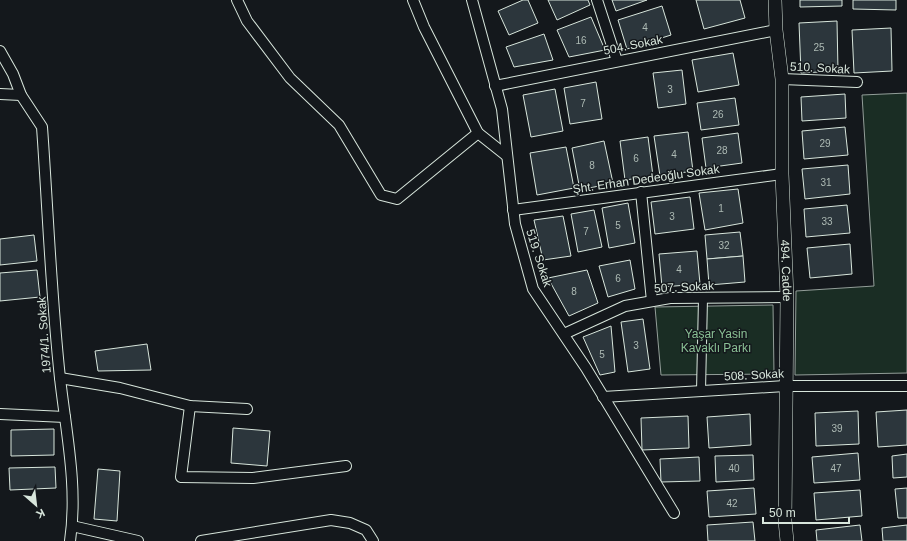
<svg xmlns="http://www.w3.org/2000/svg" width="907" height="541" viewBox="0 0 907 541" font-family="Helvetica,sans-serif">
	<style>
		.green { fill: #1a2d24; stroke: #939e99 }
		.building { fill: #2c363c; stroke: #d8e6dc }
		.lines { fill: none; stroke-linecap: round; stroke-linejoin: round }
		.pedestrian-casing { stroke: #d8e6dc; stroke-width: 10 }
		.minor-casing { stroke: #d8e6dc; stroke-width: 12 }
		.tertiary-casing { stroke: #d8e6dc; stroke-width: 14 }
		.pedestrian { stroke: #14181c; stroke-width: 8 }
		.minor { stroke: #14181c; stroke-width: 10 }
		.tertiary { stroke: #14181c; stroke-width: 13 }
		.labels { text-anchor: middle; stroke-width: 3; stroke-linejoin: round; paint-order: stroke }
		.number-label { font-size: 10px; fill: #adbab4 }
		.street-label { font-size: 12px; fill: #d8e6dc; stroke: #14181c }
		.park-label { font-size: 12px; fill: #8ac095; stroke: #14181c }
	</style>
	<rect width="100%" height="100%" fill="#14181c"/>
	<!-- green -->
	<g class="green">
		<polygon points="907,93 907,373 795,375 796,291 874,286 862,95"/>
		<polygon points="773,305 774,374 661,375 655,307"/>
	</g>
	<!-- building -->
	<g class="building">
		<polygon points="523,0 528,0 538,23 509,35 498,11"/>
		<polygon points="548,0 588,0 590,5 557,20"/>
		<polygon points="612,0 647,0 616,11"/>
		<polygon points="696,0 740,0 745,18 704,29"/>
		<polygon points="800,0 842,0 842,6 800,7"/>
		<polygon points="853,0 896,0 896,10 853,9"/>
		<polygon points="662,6 671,35 627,49 618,20"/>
		<polygon points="591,17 605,50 569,57 557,30"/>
		<polygon points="837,21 838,71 801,73 799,23"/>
		<polygon points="891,28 892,71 854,73 852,30"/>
		<polygon points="544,34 553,60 514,67 506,47"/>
		<polygon points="733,53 739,85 698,92 692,60"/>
		<polygon points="682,70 686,104 658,108 653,73"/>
		<polygon points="596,82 602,119 570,124 564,88"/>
		<polygon points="555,89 563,131 531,137 523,95"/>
		<polygon points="845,94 846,118 802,121 801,97"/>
		<polygon points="735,98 739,125 701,130 697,103"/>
		<polygon points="845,127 848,155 804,159 802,131"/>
		<polygon points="688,132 693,171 660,176 654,136"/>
		<polygon points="738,133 742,163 706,168 702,138"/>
		<polygon points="648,137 653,176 625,180 620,141"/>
		<polygon points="604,141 613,183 580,190 572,148"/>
		<polygon points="566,147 574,188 537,195 530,153"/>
		<polygon points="848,165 850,194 805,199 802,169"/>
		<polygon points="738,189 743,223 705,230 699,193"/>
		<polygon points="690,197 694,229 655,234 651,202"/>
		<polygon points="628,203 635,243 609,248 602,208"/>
		<polygon points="847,205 850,233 806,237 804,209"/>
		<polygon points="594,210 602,247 578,252 571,214"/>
		<polygon points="563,216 571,256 543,260 534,220"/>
		<polygon points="740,232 743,256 707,259 705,235"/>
		<polygon points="34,235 37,261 0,265 0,239"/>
		<polygon points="850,244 852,274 810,278 807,248"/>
		<polygon points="697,251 700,284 662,287 659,254"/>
		<polygon points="743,256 745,282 709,285 707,259"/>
		<polygon points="630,260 635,289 608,297 599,266"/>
		<polygon points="37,270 40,297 0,301 0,273"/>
		<polygon points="587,270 598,303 569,316 548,278"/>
		<polygon points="643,319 650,369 628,372 621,322"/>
		<polygon points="611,326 615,372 600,375 583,337"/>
		<polygon points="147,344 151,370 98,371 95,351"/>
		<polygon points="907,410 907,445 878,447 876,412"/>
		<polygon points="858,411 859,444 816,446 815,413"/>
		<polygon points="750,414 751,445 709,448 707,417"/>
		<polygon points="688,416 689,448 642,450 641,418"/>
		<polygon points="233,428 270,431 267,466 231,463"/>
		<polygon points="54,429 54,455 11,456 11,430"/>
		<polygon points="858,453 860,480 814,483 812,457"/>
		<polygon points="907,454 907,477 893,478 892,456"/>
		<polygon points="753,455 754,480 716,482 715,456"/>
		<polygon points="699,457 700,481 661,482 660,459"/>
		<polygon points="55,467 56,488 10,490 9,468"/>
		<polygon points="98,469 120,471 117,521 94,519"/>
		<polygon points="754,488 756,514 709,517 707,491"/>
		<polygon points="907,488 907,518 898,518 895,489"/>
		<polygon points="860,490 862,516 816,520 814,493"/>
		<polygon points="753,522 755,541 708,541 707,525"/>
		<polygon points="860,525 862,541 817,541 816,530"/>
		<polygon points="907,525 907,541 883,541 882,528"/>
	</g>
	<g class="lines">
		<!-- pedestrian casing -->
		<g class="pedestrian-casing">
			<polyline id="pedestrian" points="701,391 703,298"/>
		</g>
		<!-- minor casing -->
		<g class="minor-casing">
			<g id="minor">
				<polyline points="237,0 247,21 290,78 339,125 381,195 397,199 478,133"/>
				<polyline points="413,0 424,27 478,133 507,156"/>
				<polyline points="472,0 502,109 515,224 533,289 586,368 674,513"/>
				<polyline points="597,0 617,61"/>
				<path d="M0 51 13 74 21 95 42 127C48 211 51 295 60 378 66 432 78 487 70 541"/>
				<polyline points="782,79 857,82"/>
				<polyline points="495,86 776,30"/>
				<polyline points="0,94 21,95"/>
				<polyline points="641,192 652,301"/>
				<polyline points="513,210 782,174"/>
				<polyline points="564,334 625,306 670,298 787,297"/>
				<polyline points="60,378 120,388 190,406 247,409"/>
				<polyline points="603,397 785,386 907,386"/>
				<polyline points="190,406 181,477 253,478 346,466"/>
				<polyline points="0,414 65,417"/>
				<polyline points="72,526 138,541"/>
				<polyline points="201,541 331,520 350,523 366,530 373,541"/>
			</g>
		</g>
		<!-- tertiary casing -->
		<g class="tertiary-casing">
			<g id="tertiary">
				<path id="s1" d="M775 0 776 30 782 79V174L787 297 785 521 787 541"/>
			</g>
		</g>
		<!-- pedestrian -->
		<use href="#pedestrian" class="pedestrian"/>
		<!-- minor -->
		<use href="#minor" class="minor"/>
		<!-- tertiary -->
		<use href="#tertiary" class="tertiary"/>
	</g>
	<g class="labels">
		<!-- number labels -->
		<g class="number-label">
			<text x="645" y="31">4</text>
			<text x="581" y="44">16</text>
			<text x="819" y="51">25</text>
			<text x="670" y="93">3</text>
			<text x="583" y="107">7</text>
			<text x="718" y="118">26</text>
			<text x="825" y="147">29</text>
			<text x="722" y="154">28</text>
			<text x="674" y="158">4</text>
			<text x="636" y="162">6</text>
			<text x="592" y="169">8</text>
			<text x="826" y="186">31</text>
			<text x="721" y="212">1</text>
			<text x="672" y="220">3</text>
			<text x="827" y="225">33</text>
			<text x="618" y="229">5</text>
			<text x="586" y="235">7</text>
			<text x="724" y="249">32</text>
			<text x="679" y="273">4</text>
			<text x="618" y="282">6</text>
			<text x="574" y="295">8</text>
			<text x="636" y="349">3</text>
			<text x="602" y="358">5</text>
			<text x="837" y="432">39</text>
			<text x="734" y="472">40</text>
			<text x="836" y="472">47</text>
			<text x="732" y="507">42</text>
		</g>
		<!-- street labels -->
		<g class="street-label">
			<text transform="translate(633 45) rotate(-11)" y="4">504. Sokak</text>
			<text transform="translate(820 68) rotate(3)" y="4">510. Sokak</text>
			<text transform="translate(646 179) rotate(-8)" y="4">Şht. Erhan Dedeoğlu Sokak</text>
			<text transform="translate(539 258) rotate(72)" y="4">519. Sokak</text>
			<text dy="4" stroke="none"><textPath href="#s1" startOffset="271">494. Cadde</textPath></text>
			<text transform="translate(684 287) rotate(-3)" y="4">507. Sokak</text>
			<text transform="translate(44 335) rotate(-94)" y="4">1974/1. Sokak</text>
			<text transform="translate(754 375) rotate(-3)" y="4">508. Sokak</text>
		</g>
		<!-- park labels -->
		<g class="park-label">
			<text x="716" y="338">Yaşar Yasin<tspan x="716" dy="14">Kavaklı Parkı</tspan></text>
		</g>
	</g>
	<!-- north arrow -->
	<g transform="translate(36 505) rotate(152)" stroke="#14181c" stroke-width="3" paint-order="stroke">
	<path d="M0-3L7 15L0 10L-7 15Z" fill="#d8e6dc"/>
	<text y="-6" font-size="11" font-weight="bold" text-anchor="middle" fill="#d8e6dc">K</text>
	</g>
	<!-- scale -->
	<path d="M763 517v6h86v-6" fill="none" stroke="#d8e6dc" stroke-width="2"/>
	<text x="769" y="517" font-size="12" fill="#d8e6dc" stroke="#14181c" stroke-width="3" paint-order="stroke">50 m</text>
</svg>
